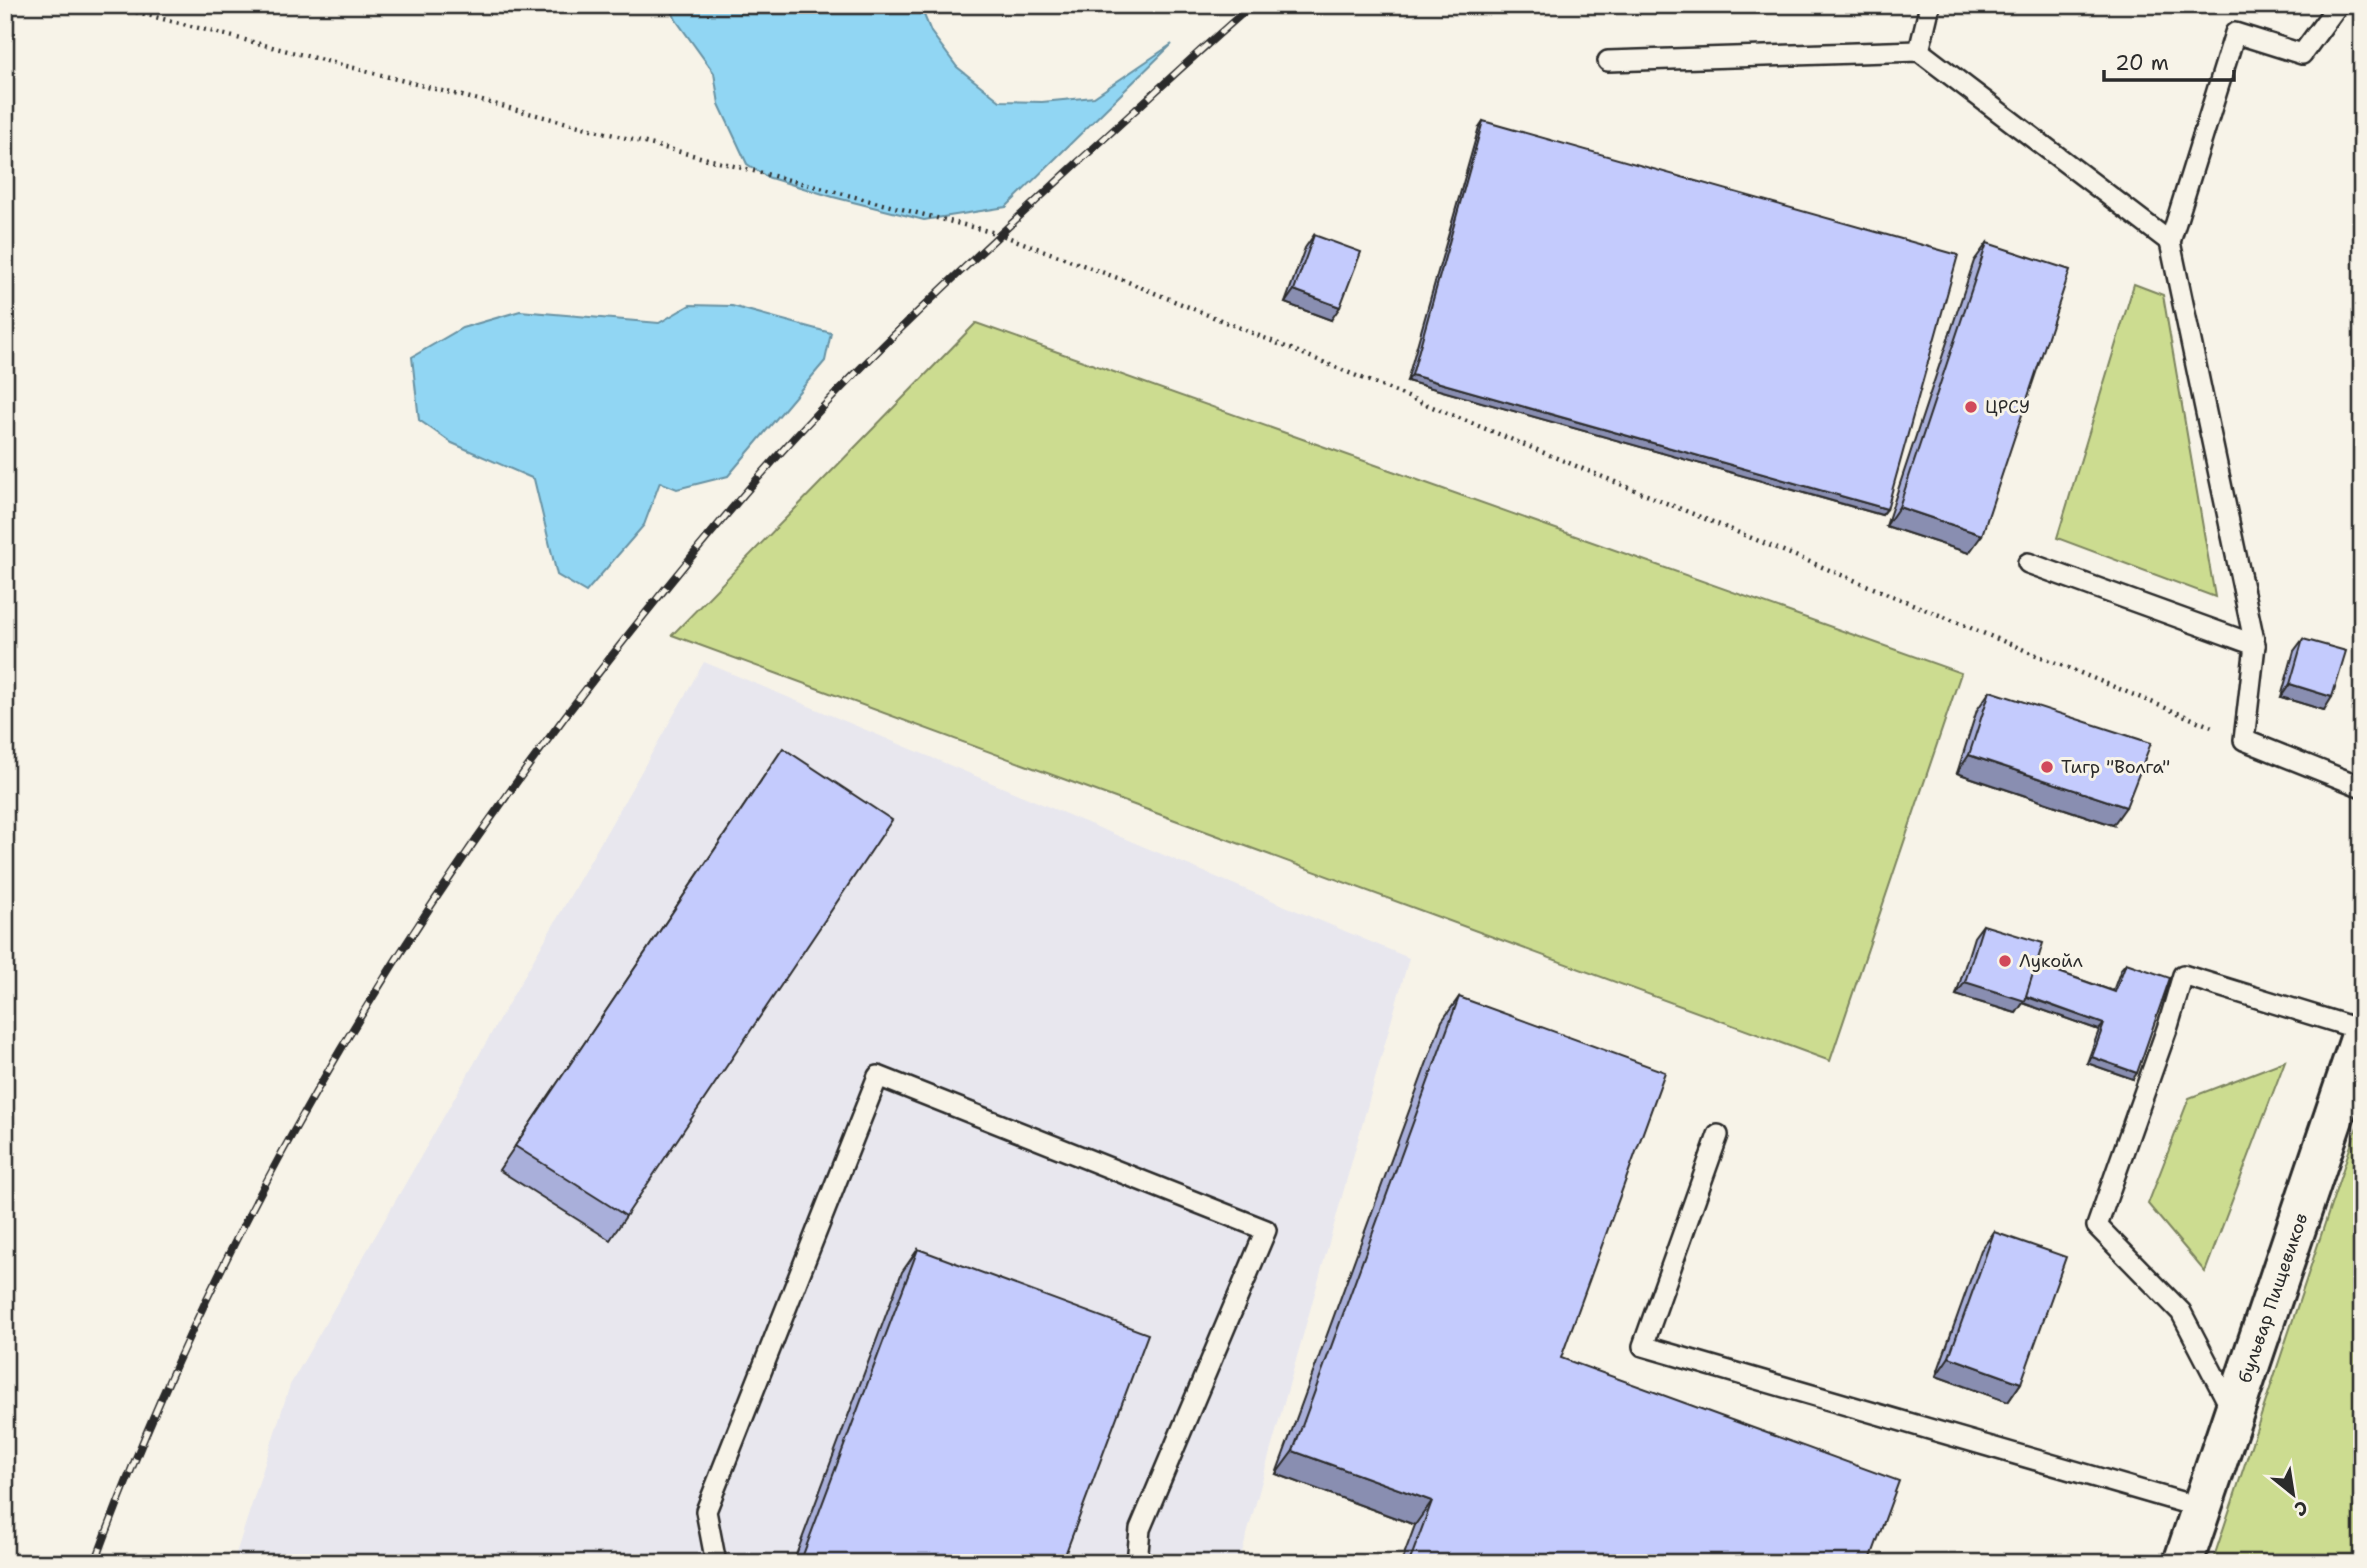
<svg xmlns="http://www.w3.org/2000/svg" width="2367" height="1568" viewBox="0 0 2367 1568" font-family="'Shantell Sans',sans-serif">
	<style>
		.built { fill: #e8e7ee }
		.green { fill: #ccdc90; stroke: #7c845e; stroke-width: 2 }
		.water { fill: #91d6f3; stroke: #6892a3; stroke-width: 2 }
		.lines { fill: none; stroke-linecap: round; stroke-linejoin: round }
		.service-casing { stroke: #2b2b2b; stroke-width: 24 }
		.secondary-casing { stroke: #2b2b2b; stroke-width: 44 }
		.path { stroke: #2b2b2b; stroke-width: 4.5; stroke-dasharray: 2 5; stroke-linecap: butt }
		.service { stroke: #f7f3e8; stroke-width: 19 }
		.secondary { stroke: #f7f3e8; stroke-width: 38 }
		.rail-casing { stroke: #2b2b2b; stroke-width: 8 }
		.rail { stroke: #f7f3e8; stroke-width: 5; stroke-dasharray: 16; stroke-linecap: butt }
		.wall { fill: #a9afda; stroke: #2b2b2b; stroke-width: 2 }
		.shaded-wall { fill: #898eb1; stroke: #2b2b2b; stroke-width: 2 }
		.building { fill: #c4cbfd; stroke: #2b2b2b; stroke-width: 2 }
		.poi-dot { fill: #d1495b; stroke: #f7f3e8; stroke-width: 2.5 }
		.labels { text-anchor: middle; stroke-width: 6; stroke-linejoin: round; paint-order: stroke }
		.poi-label { font-size: 18px; fill: #2b2b2b; stroke: #f7f3e8; text-anchor: start }
		.street-label { font-size: 18px; fill: #2b2b2b; stroke: #f7f3e8 }
	</style>
	<rect width="100%" height="100%" fill="#f7f3e8"/>
	<filter id="ink" filterUnits="userSpaceOnUse"><feTurbulence type="fractalNoise" baseFrequency=".0143" numOctaves="2"/><feDisplacementMap in="SourceGraphic" scale="14" xChannelSelector="R" yChannelSelector="G"/><feConvolveMatrix kernelMatrix="1 2 1 2 8 2 1 2 1" color-interpolation-filters="sRGB"/></filter>
	<g filter="url(#ink)">
		<!-- built -->
		<polygon class="built" points="704,662 1409,958 1239,1563 233,1563 290,1385"/>
		<!-- green -->
		<g class="green">
			<polygon points="2134,284 2163,295 2215,597 2057,538"/>
			<polygon points="976,323 1961,673 1830,1061 672,635"/>
			<polygon points="2285,1061 2205,1272 2148,1204 2189,1098"/>
			<polygon points="2362,1112 2362,1563 2212,1563"/>
		</g>
		<!-- water -->
		<g class="water">
			<polygon points="669,5 920,5 931,32 957,67 1000,101 1042,102 1094,97 1172,44 1006,207 924,220 833,197 767,177 747,164 719,104 714,73 676,20"/>
			<polygon points="690,305 732,306 831,333 825,361 728,476 677,489 660,482 644,525 586,592 557,575 534,479 452,443 419,420 412,357 462,328 520,311 659,323"/>
		</g>
		<g class="lines">
			<!-- service casing -->
			<g class="service-casing">
				<g id="service">
					<polyline points="1919,51 1930,5"/>
					<polyline points="1608,61 1919,51 2170,242 2255,645 2244,740 2362,787"/>
					<polyline points="2170,242 2235,33 2302,54 2338,5"/>
					<polyline points="2028,563 2255,645"/>
					<polyline points="1718,1135 1643,1346 2202,1508"/>
					<polyline points="2233,1412 2181,1312 2097,1226 2168,1026 2183,975 2362,1030"/>
					<polyline points="716,1563 706,1511 878,1076 1266,1230 1140,1529 1137,1563"/>
				</g>
			</g>
			<!-- secondary casing -->
			<g class="secondary-casing">
				<polyline id="secondary" points="2183,1563 2362,1033"/>
			</g>
			<!-- path -->
			<polyline class="path" points="109,5 999,234 1123,280 2212,727"/>
			<!-- service -->
			<use href="#service" class="service"/>
			<!-- secondary -->
			<use href="#secondary" class="secondary"/>
			<!-- rail casing -->
			<g class="rail-casing">
				<path id="rail" d="M95 1563C217 1232 393 935 610 658 669 583 729 509 793 439 882 342 980 253 1076 164 1135 111 1192 57 1252 5"/>
			</g>
			<!-- rail -->
			<use href="#rail" class="rail"/>
		</g>
		<!-- wall -->
		<g class="wall">
			<polygon points="1483,121 1887,509 1882,515 1407,381 1479,127"/>
			<polygon points="1314,235 1331,320 1285,303 1305,248"/>
			<polygon points="1987,243 1969,553 1886,526 1974,261"/>
			<polygon points="2303,639 2324,710 2281,697 2294,651"/>
			<polygon points="1990,691 2113,825 1957,773 1977,710"/>
			<polygon points="767,772 626,1216 610,1240 499,1170"/>
			<polygon points="1983,925 2036,964 2113,991 2121,969 2126,963 2133,1079 2087,1063 2099,1030 2023,1003 2016,1013 1956,995 1974,937"/>
			<polygon points="1459,997 1561,1358 1869,1563 1401,1563 1415,1525 1276,1474 1442,1021"/>
			<polygon points="1994,1232 2021,1383 2008,1402 1936,1376 1981,1250"/>
			<polygon points="918,1249 1062,1563 793,1563 902,1272"/>
		</g>
		<!-- shaded-wall -->
		<g class="shaded-wall">
			<polygon points="1294,290 1340,307 1331,320 1285,303"/>
			<polygon points="1412,375 1887,509 1882,515 1407,381"/>
			<polygon points="1899,507 1982,535 1969,553 1886,526"/>
			<polygon points="2290,684 2332,697 2324,710 2281,697"/>
			<polygon points="1969,755 2126,807 2113,825 1957,773"/>
			<polygon points="1965,982 2024,996 2104,1024 2099,1030 2023,1003 2016,1013 1956,995"/>
			<polygon points="2092,1057 2137,1073 2133,1079 2087,1063"/>
			<polygon points="1949,1357 2021,1383 2008,1402 1936,1376"/>
			<polygon points="1293,1451 1432,1501 1415,1525 1276,1474"/>
		</g>
		<!-- building -->
		<g class="building">
			<polygon points="1483,121 1958,255 1887,509 1412,375"/>
			<polygon points="1314,235 1361,252 1340,307 1294,290"/>
			<polygon points="1987,243 2070,270 1982,535 1899,507"/>
			<polygon points="2303,639 2346,651 2332,697 2290,684"/>
			<polygon points="1990,691 2151,743 2126,807 1969,755"/>
			<polygon points="783,748 892,820 626,1216 515,1146"/>
			<polygon points="1983,925 2043,943 2025,1001 1965,982"/>
			<polygon points="2126,963 2170,978 2137,1073 2092,1057 2104,1024 2026,996 2036,964 2115,992"/>
			<polygon points="1459,997 1665,1072 1561,1358 1899,1481 1869,1563 1409,1563 1432,1501 1293,1451"/>
			<polygon points="1994,1232 2066,1257 2021,1383 1949,1357"/>
			<polygon points="918,1249 1148,1334 1062,1563 800,1563"/>
		</g>
	</g>
	<!-- markers -->
	<g class="poi-dot">
		<circle cx="1971" cy="407" r="7"/>
		<circle cx="2047" cy="767" r="7"/>
		<circle cx="2005" cy="961" r="7"/>
	</g>
	<g class="labels">
		<!-- poi labels -->
		<g class="poi-label">
			<text x="1985" y="413">ЦРСУ</text>
			<text x="2061" y="773">Тигр "Волга"</text>
			<text x="2019" y="967">Лукойл</text>
		</g>
		<!-- street labels -->
		<g class="street-label">
			<text transform="translate(2273 1298) rotate(-71)" y="6">бульвар Пищевиков</text>
		</g>
	</g>
	<!-- margin -->
	<rect width="2367" height="1568" fill="none" stroke="#f7f3e8" stroke-width="28"/>
	<rect x="14" y="14" width="2339" height="1540" fill="none" stroke="#2b2b2b" stroke-width="2.5" filter="url(#ink)"/>
	<!-- north arrow -->
	<g transform="translate(2293 1494) rotate(150)" stroke="#f7f3e8" stroke-width="5" paint-order="stroke">
	<path d="M0-5L12 26L0 18L-12 26Z" fill="#2b2b2b"/>
	<text y="-10" font-size="19" font-weight="bold" text-anchor="middle" fill="#2b2b2b">С</text>
	</g>
	<!-- scale -->
	<path d="M2104 70v10h130v-10" fill="none" stroke="#2b2b2b" stroke-width="3.5"/>
	<text x="2115" y="70" font-size="21" fill="#2b2b2b" stroke="#f7f3e8" stroke-width="5" paint-order="stroke">20 m</text>
</svg>
